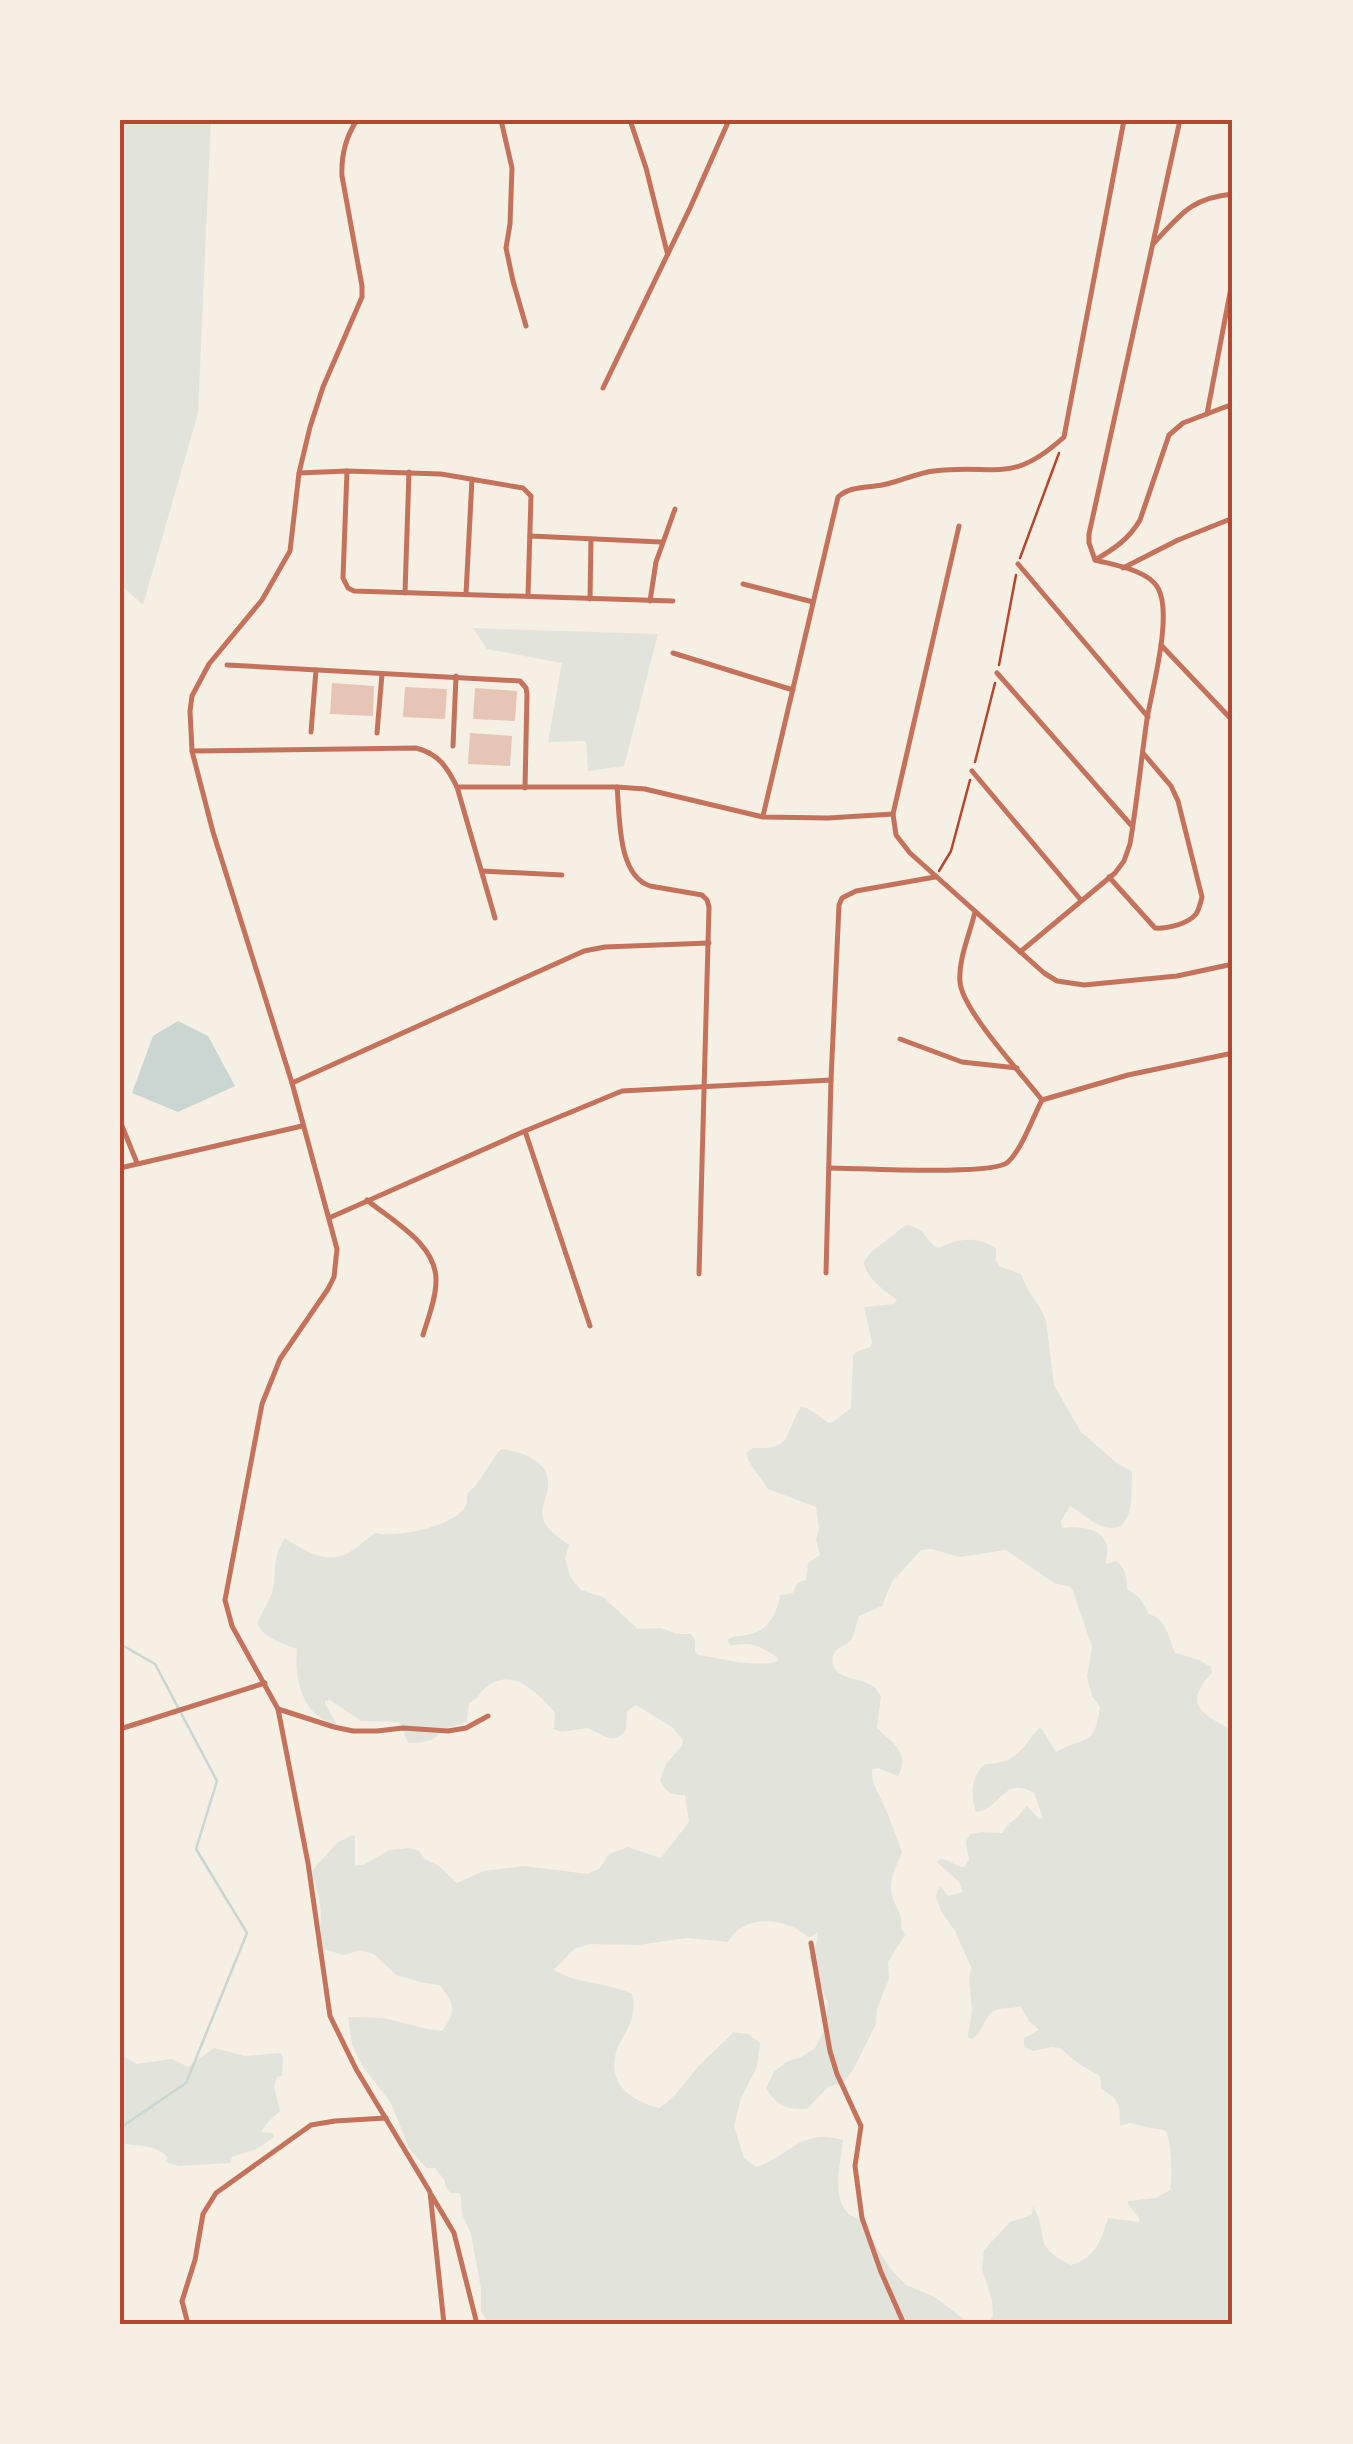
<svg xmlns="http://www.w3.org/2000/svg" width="1353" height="2444" viewBox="0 0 1353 2444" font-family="'Source Sans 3',sans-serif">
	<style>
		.green { fill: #e2e4dc }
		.water { fill: #c9d6d2 }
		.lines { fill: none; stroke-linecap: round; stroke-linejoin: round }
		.stream { stroke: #c9d6d2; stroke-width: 2.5 }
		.building { fill: #e6c5b7 }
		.path { stroke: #b5482f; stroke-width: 2.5 }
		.minor { stroke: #c5725c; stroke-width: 5 }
		.neatline { fill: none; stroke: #b5482f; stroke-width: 4 }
	</style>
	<rect width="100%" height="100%" fill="#f6efe4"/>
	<!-- green -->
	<g class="green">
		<polygon points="120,120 211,120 198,413 143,605 120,584"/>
		<polygon points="473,628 658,634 624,766 588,771 586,741 548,742 562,663 487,649"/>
		<path d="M906 1225C927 1228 924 1240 938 1248 960 1238 975 1236 996 1248V1260L999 1266 1021 1274 1027 1288 1042 1311 1046 1321 1054 1385 1081 1432 1118 1464 1132 1471C1131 1494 1136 1542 1097 1524 1087 1519 1079 1511 1070 1506L1061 1521 1062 1528C1077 1526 1103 1527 1107 1546 1108 1552 1106 1558 1106 1564L1116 1561C1126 1568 1127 1578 1127 1589L1139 1597 1149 1614C1166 1618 1169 1638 1175 1653L1199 1660 1211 1667 1212 1673C1181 1706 1204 1714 1233 1731V2324H987L993 2316 992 2300 982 2269 984 2250 1010 2222 1032 2215 1033 2206C1051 2239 1030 2244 1071 2265 1096 2257 1101 2241 1108 2218L1139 2222V2218L1128 2204V2201L1156 2198 1170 2190C1173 2179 1171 2141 1166 2131L1129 2123 1120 2126C1120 2106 1120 2099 1101 2089L1100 2076 1079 2064 1060 2048 1052 2047 1033 2051 1024 2047V2038L1039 2030 1029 2021 1020 2006C1011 2010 1003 2006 994 2011 983 2017 986 2029 972 2039L968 2037 972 2010 969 1979 971 1967 955 1931 941 1911 936 1896 940 1886 948 1896 963 1892 959 1882 937 1862 940 1859C950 1859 955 1867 964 1867L969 1860 966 1842 970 1834 982 1832 1002 1833C1009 1822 1019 1817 1027 1806L1039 1819 1043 1818 1034 1793C1003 1775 1002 1809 976 1812 970 1796 971 1775 985 1764 1017 1763 1019 1751 1039 1728L1042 1729 1056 1752C1086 1735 1094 1748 1100 1707L1092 1696 1087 1677 1092 1647 1073 1591 1070 1587 1054 1583 1006 1550 960 1557 932 1549 921 1550 892 1582 882 1606 859 1616C856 1623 855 1634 851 1640 846 1647 836 1646 833 1656 828 1678 857 1678 869 1684 877 1688 876 1689 881 1696L877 1728C893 1743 911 1754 898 1776L878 1768 872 1769C871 1785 880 1795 886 1810 892 1824 897 1838 902 1852 897 1866 888 1879 892 1895 895 1909 904 1913 901 1928L905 1935 888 1962 889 1979 877 2009 876 2024 853 2070 844 2082 828 2087 807 2109C786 2110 777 2106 766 2088L774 2072 786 2062 801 2057 815 2048 823 2033 828 2003 809 1958 817 1942 818 1932 809 1938C787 1917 744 1913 728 1942L687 1938 638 1945 590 1944 574 1949 554 1970C579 1985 607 1982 632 1994 633 2000 634 2006 633 2011 632 2025 622 2037 617 2049 606 2084 630 2100 659 2108 676 2097 685 2082 698 2067 709 2055 722 2045 733 2032L748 2034 760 2043 757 2067 741 2098 734 2126 744 2158 756 2167C792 2155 800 2128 843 2140 841 2162 830 2199 850 2215 855 2218 861 2220 866 2223L871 2238 889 2267 906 2285 935 2297 970 2324H695L687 2320 675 2324H489L481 2311V2289L471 2234 462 2214 461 2196 459 2193H450L445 2185V2181L435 2168H426L409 2148 391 2103 363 2067 352 2045 348 2017 384 2018 427 2029 442 2031C458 2010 453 2004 440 1985L424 1983 396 1975 374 1954 360 1950 344 1955 316 1947C324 1914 322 1903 311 1872L338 1842 353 1835 355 1836V1866L365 1864 389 1850 409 1848 419 1851 425 1859 439 1866 457 1883 484 1871 524 1866 588 1874 600 1868 609 1854 628 1847 661 1858 689 1822 685 1795C673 1795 665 1793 660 1780L666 1764 682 1746 683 1740 672 1727 636 1705 627 1711 626 1730C613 1747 601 1733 587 1728L561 1732 554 1729 555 1713C539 1694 512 1666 487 1687 480 1692 478 1699 469 1703L467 1722 441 1730C435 1743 422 1742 409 1743 403 1736 405 1729 399 1722L361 1721 330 1700 325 1701V1704L337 1725C302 1717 294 1679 297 1649 282 1643 264 1639 257 1623 263 1611 272 1597 274 1585 276 1566 273 1556 285 1538 303 1550 326 1565 348 1553 358 1548 366 1539 375 1533 397 1538 448 1527 463 1510 468 1504 467 1501 467 1494 481 1482 489 1463 501 1449 520 1451 549 1460 548 1484 548 1499 537 1509 545 1523 549 1532 561 1539 569 1545L565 1559 571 1578 581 1590 603 1597 638 1629 661 1628 677 1634H691L695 1640V1652L699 1655C724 1659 754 1668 779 1661L778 1658C760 1646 752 1641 731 1646L727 1640C736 1634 741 1637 751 1634 770 1629 777 1612 780 1595L793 1593 797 1583 806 1580 808 1563 820 1555 816 1539 819 1530 816 1507 768 1489C761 1477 749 1466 746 1453L753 1448C794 1450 783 1434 801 1407L807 1408 829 1423 833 1422 851 1408 853 1356 856 1352 870 1347 872 1342 864 1307 893 1304 897 1300C884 1290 866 1279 864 1262L871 1252Z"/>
		<path d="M214 2048 245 2056 281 2053 283 2057 282 2076 277 2077 274 2086 280 2111 266 2124 261 2132 273 2133 274 2137 257 2149 232 2157 230 2163 179 2166 165 2162 168 2158C156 2143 137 2147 120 2143V2055L137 2064 172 2059 188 2067Z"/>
	</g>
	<!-- water -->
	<polygon class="water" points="178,1021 208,1036 235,1086 178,1112 132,1093 153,1036"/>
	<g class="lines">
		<!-- stream -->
		<polyline class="stream" points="120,1644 155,1664 217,1781 196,1849 247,1933 186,2083 120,2128"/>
	</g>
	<!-- building -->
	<g class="building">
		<polygon points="332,683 374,686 373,716 330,714"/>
		<polygon points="405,687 447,689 445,719 403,717"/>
		<polygon points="475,688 517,691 515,721 473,719"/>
		<polygon points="470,733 512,736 510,766 468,764"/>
	</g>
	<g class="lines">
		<!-- path -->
		<g class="path">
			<polyline points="1020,558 1059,453"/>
			<polyline points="999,665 1016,575"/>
			<polyline points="975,762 995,683"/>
			<polyline points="939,871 951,851 970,780"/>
		</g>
		<!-- minor -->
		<g class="minor">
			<path d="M357 120C345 138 341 155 342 176L362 286V297L323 387 310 427 299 473 290 551 262 600 209 664 192 696 190 711 192 751 213 832 292 1083 337 1249 334 1277 328 1289 280 1359 262 1404 225 1600 232 1626 278 1709 308 1863 330 2016 356 2069 430 2192 444 2324"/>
			<polyline points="501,120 512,168 510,224 506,248 513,281 526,326"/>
			<polyline points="630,120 646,168 667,252"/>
			<path d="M1154 243C1181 214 1191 198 1233 194"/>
			<polyline points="603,388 690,208 729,120"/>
			<polyline points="1207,414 1233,277"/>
			<polyline points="347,471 343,578 348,588 354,591 673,601"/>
			<polyline points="299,473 347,471 441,474 523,488 531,496 528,596"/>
			<polyline points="530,536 661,542"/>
			<polyline points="1095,560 1089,543 1089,534 1180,120"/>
			<polyline points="1018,564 1148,717"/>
			<polyline points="1123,568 1178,540 1233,518"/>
			<polyline points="743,584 813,602"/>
			<polyline points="405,593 409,472"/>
			<polyline points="466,594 472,479"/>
			<polyline points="590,599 591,539"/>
			<polyline points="650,601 656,562 675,509"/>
			<polyline points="1161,645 1233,721"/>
			<polyline points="673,653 793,690"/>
			<polyline points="227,665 520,681 526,688 527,694 525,788"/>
			<polyline points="997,673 1131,825"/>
			<polyline points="311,732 316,670"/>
			<polyline points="377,733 382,674"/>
			<polyline points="453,746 456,676"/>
			<path d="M192 751 416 748C439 754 447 767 457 787H617L645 789 763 817 828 818 893 814 959 526"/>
			<polyline points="972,771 1080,899"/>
			<polyline points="457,787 495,918"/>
			<path d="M617 787C620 816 617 875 650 886L702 895 707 900 709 907 699 1274"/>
			<polyline points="893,814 896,835 910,853 1044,973 1057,981 1084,985 1177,976 1233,964"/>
			<path d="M763 816 838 497C850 486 866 488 882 485 900 482 916 473 934 471 996 463 1010 486 1064 437L1124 120"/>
			<polyline points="482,871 562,875"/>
			<path d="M1109 877 1155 928C1167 929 1188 924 1196 914 1199 910 1201 901 1202 897L1178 801 1171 786 1143 753"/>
			<path d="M975 912C970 933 958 960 960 982 962 1010 1022 1074 1042 1100"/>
			<path d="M1020 952 1115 873 1124 861 1130 844C1137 802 1141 761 1147 719 1152 689 1173 615 1158 588 1148 570 1114 565 1095 560 1114 549 1129 539 1140 520L1169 435 1183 423 1233 404"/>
			<polyline points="900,1039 962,1062 1017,1068"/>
			<polyline points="292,1083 584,951 605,947 709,943"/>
			<polyline points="1042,1100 1128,1075 1233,1053"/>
			<polyline points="120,1121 137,1163"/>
			<polyline points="525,1131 590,1326"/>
			<polyline points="120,1168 302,1126"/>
			<path d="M829 1168C858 1168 994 1176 1008 1162 1022 1149 1033 1117 1042 1100"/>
			<path d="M367 1200C392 1221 437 1244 436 1281 436 1299 428 1318 423 1335"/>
			<polyline points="329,1218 525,1131 622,1091 831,1080"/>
			<polyline points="826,1273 831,1080 839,905 842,898 856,891 935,877"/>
			<polyline points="278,1709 334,1727 353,1731 377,1731 403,1728 448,1731 466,1728 488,1716"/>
			<polyline points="120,1729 265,1683"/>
			<polyline points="811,1943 830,2051 837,2074 861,2126 855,2166 862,2218 881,2272 904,2324"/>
			<polyline points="432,2196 454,2233 477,2324"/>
			<polyline points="188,2324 182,2301 195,2260 203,2214 216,2193 311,2125 335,2121 386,2118"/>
		</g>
	</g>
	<!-- border -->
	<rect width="1353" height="2444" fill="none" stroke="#f6efe4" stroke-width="245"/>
	<rect x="122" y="122" width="1108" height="2200" class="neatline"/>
</svg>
